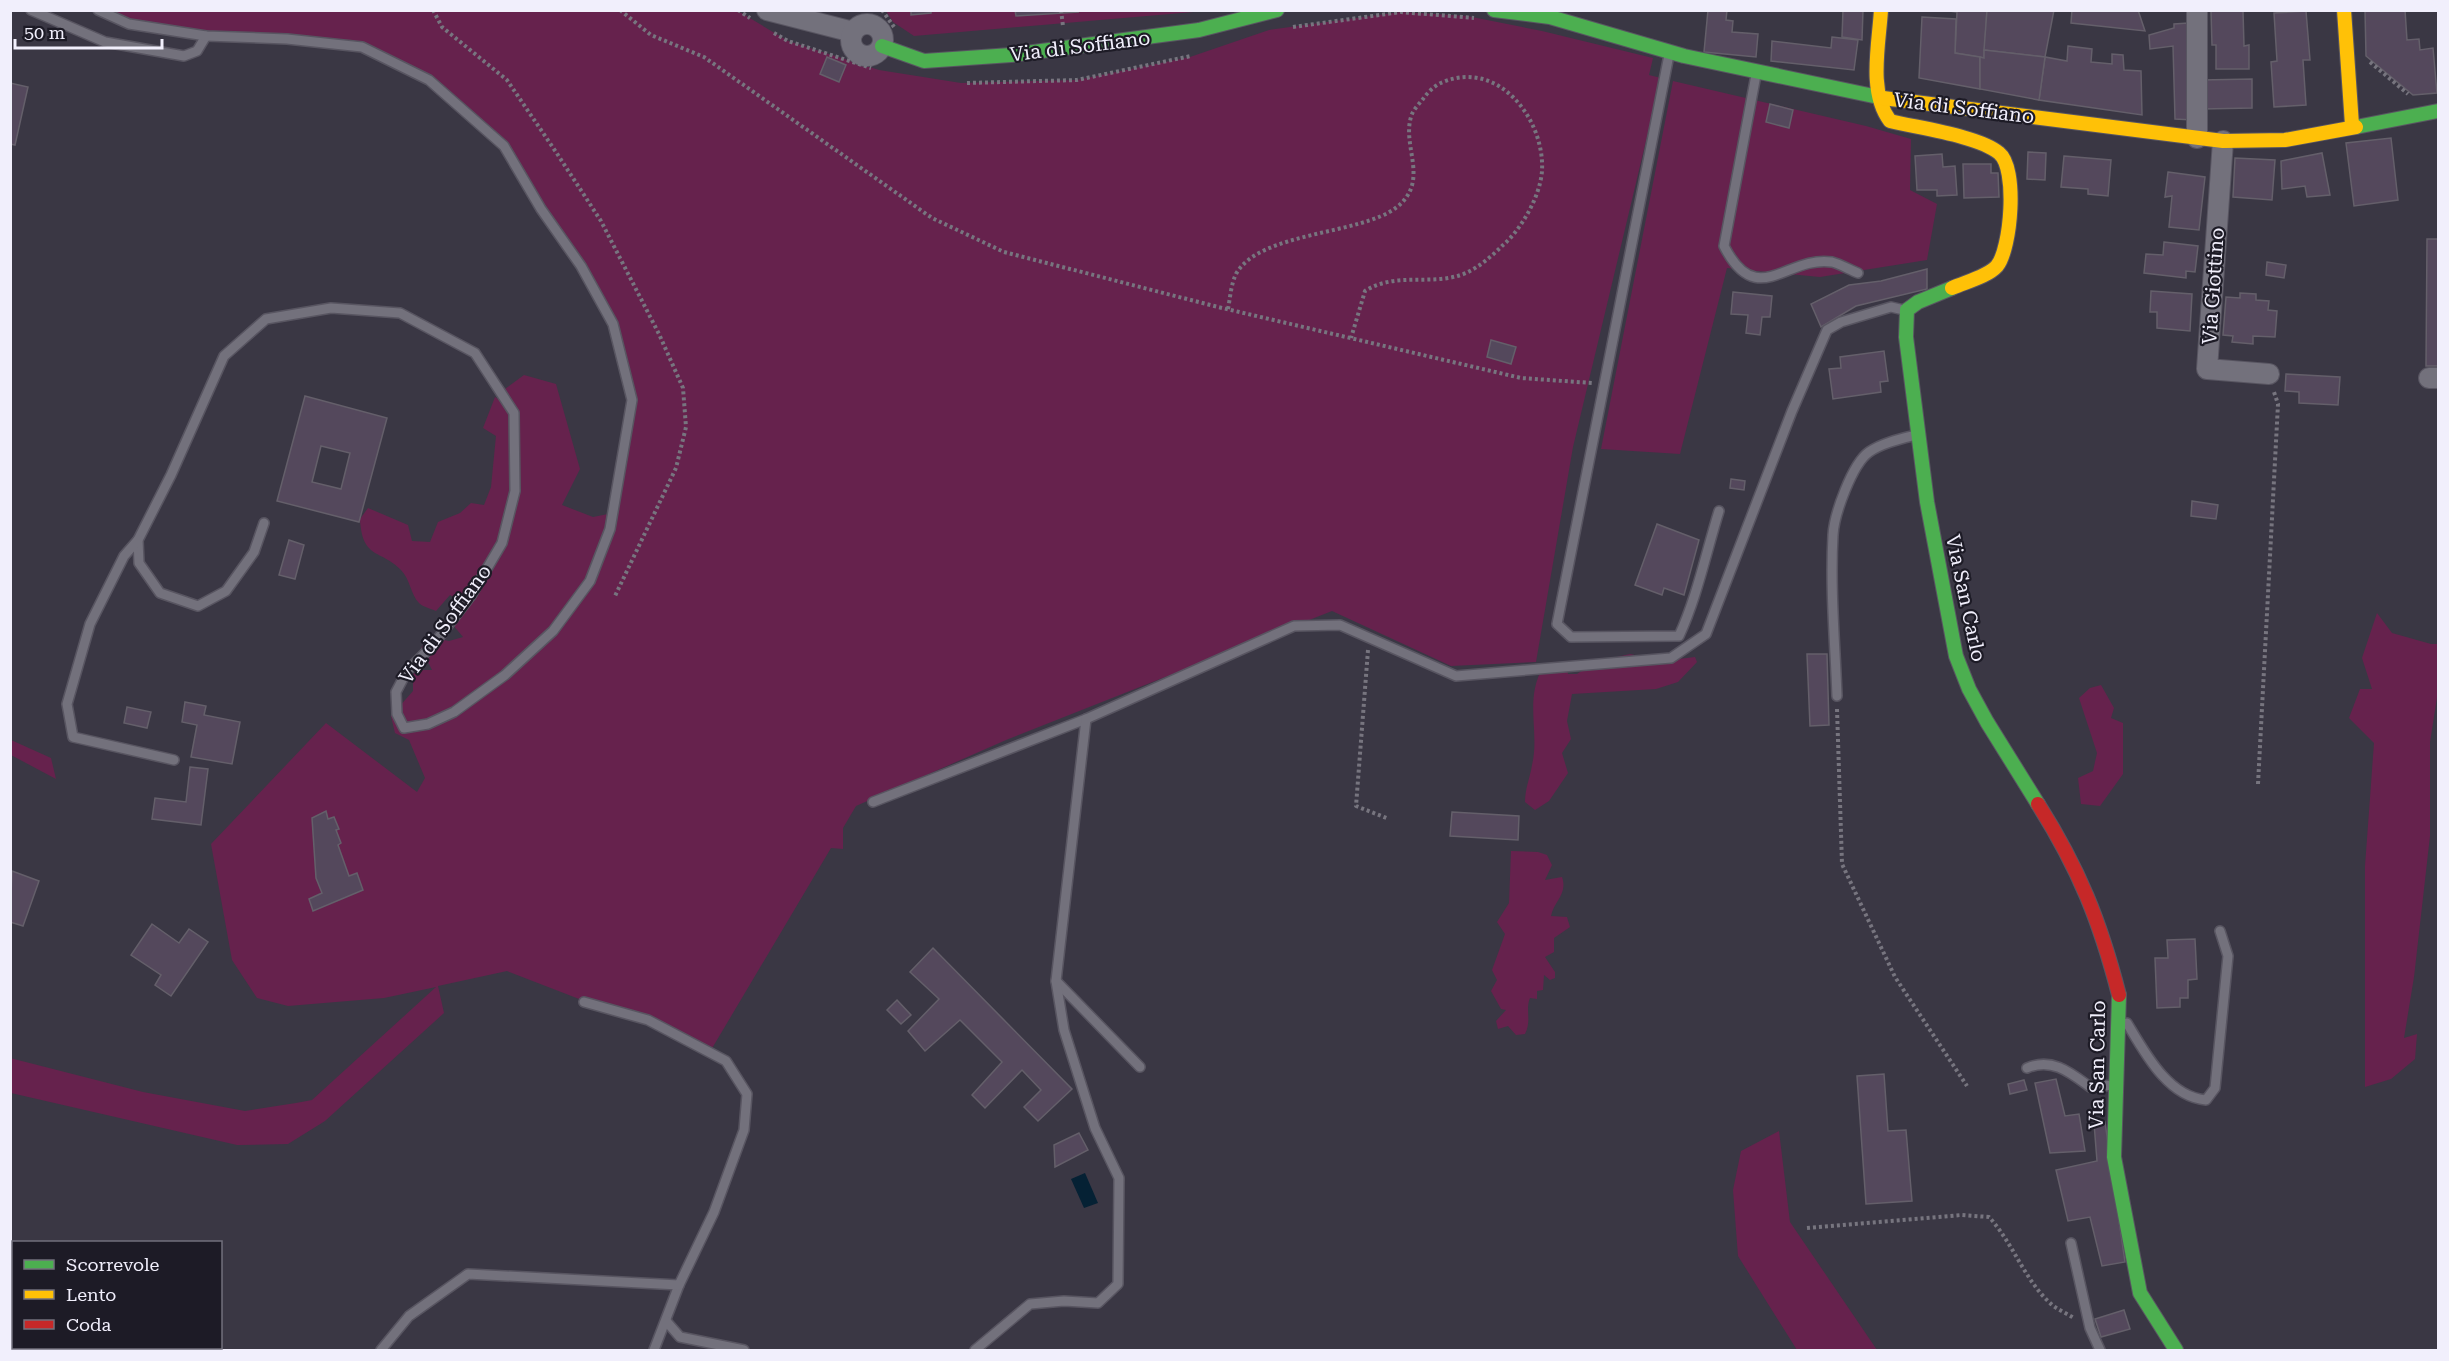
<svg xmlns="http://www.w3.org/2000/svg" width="2449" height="1361" viewBox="0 0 2449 1361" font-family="'Roboto Serif',serif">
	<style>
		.green { fill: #66224d }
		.water { fill: #052134 }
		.building { fill: #54485c; stroke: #645f6a; stroke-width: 1.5; fill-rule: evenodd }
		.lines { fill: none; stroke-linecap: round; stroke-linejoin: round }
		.lane-casing { stroke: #585561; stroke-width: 12 }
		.street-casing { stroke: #585561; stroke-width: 22 }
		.fast-casing { stroke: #585561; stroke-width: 16 }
		.slow-casing { stroke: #585561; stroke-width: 16 }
		.jam-casing { stroke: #585561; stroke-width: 16 }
		.path { stroke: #77757f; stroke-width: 4; stroke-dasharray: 3 3; stroke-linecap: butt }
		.lane { stroke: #73717c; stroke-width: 9 }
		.street { stroke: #73717c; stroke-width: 20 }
		.fast { stroke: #4caf50; stroke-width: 14 }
		.slow { stroke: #ffc107; stroke-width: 14 }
		.jam { stroke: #c62828; stroke-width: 14 }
		.labels { text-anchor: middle; stroke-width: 4.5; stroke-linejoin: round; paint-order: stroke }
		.street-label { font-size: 20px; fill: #f1effc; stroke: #1d1b26 }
	</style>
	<rect width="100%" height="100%" fill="#3a3744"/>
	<!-- green -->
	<g class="green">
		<path d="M98 11H738L788 41 879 70 961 83 1077 80 1190 57 1269 30 1401 12 1467 16 1542 31 1653 58 1649 75 1661 78 1573 447 1536 662 1451 666 1332 611 1006 740 856 806 843 828V849L831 848 711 1050 507 971 438 986 444 1013 325 1121 288 1144 237 1145 11 1093 10 1058 143 1092 245 1111 296 1103 312 1100 436 987 384 998 288 1006 257 998 232 960 211 844 326 723 417 792 425 778 409 740 395 733 391 716 413 691V674L421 670H432L421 648 429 637 449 641 463 637 448 619 456 599 450 595 436 611C432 609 423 607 419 603 411 595 410 579 401 570 381 549 362 560 360 519L368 508 408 525 412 541 430 542 438 522 460 513 471 503 484 505 491 487 496 436 483 428 495 397 506 404 505 389 524 375 556 384 580 469 562 505 593 517 613 513 632 400 613 324 504 146 429 80 362 47 129 24Z"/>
		<polygon points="886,11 1205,11 914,36 893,22"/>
		<polygon points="1673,81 1866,126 1911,139 1910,190 1937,204 1927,260 1820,277 1727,268 1680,454 1601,449"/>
		<polygon points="2377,613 2392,633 2431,644 2438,644 2438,691 2430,742 2430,836 2414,977 2404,1038 2417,1034 2415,1059 2391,1079 2365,1087 2365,866 2374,743 2349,718 2360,689 2372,689 2362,658"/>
		<path d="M1630 654 1662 661 1695 657 1697 662 1678 682 1656 689 1572 694 1567 721 1571 739 1562 753 1568 773 1549 801 1535 810 1525 802C1525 788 1530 778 1532 765 1540 732 1524 700 1543 667L1566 665 1568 674H1577L1595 662Z"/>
		<polygon points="2101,685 2114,708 2111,718 2123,723 2123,774 2100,806 2081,804 2078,778 2093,771 2097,753 2079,698 2090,688"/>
		<polygon points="11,740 51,758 56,779 11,755"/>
		<path d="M1511 851 1538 852 1547 855 1552 865 1545 880 1562 877C1568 894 1554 901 1551 916L1567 917 1570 927 1554 938V952L1545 957 1555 972V978L1550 980 1544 975 1543 990 1537 991V999L1530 998C1525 1010 1532 1020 1525 1034L1516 1035 1508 1026 1498 1029 1496 1021 1506 1010 1501 1009 1491 991 1497 980 1492 970 1505 934 1497 922 1509 903Z"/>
		<polygon points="1779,1131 1790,1222 1877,1350 1797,1350 1738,1256 1733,1190 1741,1151"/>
	</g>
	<!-- water -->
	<polygon class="water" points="1085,1173 1098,1203 1084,1208 1071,1179"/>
	<!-- building -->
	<g class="building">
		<polygon points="911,10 931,10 931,13 911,15"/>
		<polygon points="1015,10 1077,10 1078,12 1016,16"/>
		<polygon points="1708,10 1727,10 1726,20 1733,21 1732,32 1758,34 1756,57 1704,52"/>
		<polygon points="1843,10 1863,10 1862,40 1842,37"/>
		<polygon points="1941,10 1987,10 1984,58 1955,53 1957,12"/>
		<polygon points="1987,10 2054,10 2045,57 1984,50"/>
		<polygon points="2072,10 2138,10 2145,31 2071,23"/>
		<polygon points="2365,10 2405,10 2407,40 2419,39 2420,50 2433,48 2437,93 2413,95 2366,56"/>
		<polygon points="2211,11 2243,11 2244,46 2249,45 2249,69 2216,69 2216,45 2212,45"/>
		<polygon points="2306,11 2310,60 2303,60 2306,105 2274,107 2271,62 2277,61 2274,13"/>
		<polygon points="1922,17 1956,19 1955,53 1980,57 1980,89 1919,78"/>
		<polygon points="2188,23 2193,120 2175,119 2173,46 2150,49 2149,35 2174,28 2174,24"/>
		<polygon points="1832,37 1858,40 1854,70 1771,61 1772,41 1831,48"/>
		<polygon points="2068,46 2092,49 2091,62 2112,64 2112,54 2123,55 2124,70 2141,71 2142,115 2039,100 2045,57 2067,61"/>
		<polygon points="1984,50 2045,57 2039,100 1980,89 1980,57 1984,58"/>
		<polygon points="827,57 846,65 839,82 820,74"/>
		<polygon points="2252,79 2252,108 2202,109 2202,80"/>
		<polygon points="10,83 28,87 15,145 10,144"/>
		<polygon points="1770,104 1793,110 1789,128 1766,122"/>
		<polygon points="2391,138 2398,200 2354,206 2346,143"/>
		<polygon points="2028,152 2046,153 2045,180 2027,179"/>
		<polygon points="2322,153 2330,195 2307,197 2305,186 2282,189 2281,161"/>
		<polygon points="1942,154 1943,167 1955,166 1957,195 1937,196 1937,190 1917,190 1915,156"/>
		<polygon points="2064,156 2111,160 2108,196 2088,194 2088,189 2061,187"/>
		<polygon points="2235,158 2275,160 2272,200 2233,197"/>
		<polygon points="1963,164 1991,164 1991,173 1998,173 1999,197 1964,198"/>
		<polygon points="2168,172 2205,177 2199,230 2169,227 2172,196 2165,197"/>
		<polygon points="2427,239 2438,239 2438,366 2426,366"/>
		<polygon points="2164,242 2198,246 2195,272 2186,271 2186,278 2144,273 2146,254 2163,255"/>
		<polygon points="2267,262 2286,265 2284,278 2266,275"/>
		<polygon points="1927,269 1927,289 1856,306 1821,327 1811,304 1849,285 1881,281"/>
		<polygon points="2151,291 2192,294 2190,331 2157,328 2157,312 2150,312"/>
		<polygon points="1733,292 1772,296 1770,317 1762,317 1760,335 1746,333 1748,315 1731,314"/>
		<polygon points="2240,293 2256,294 2256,300 2269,301 2268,310 2277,311 2275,337 2253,336 2253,344 2232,342 2233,336 2223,335 2226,297 2240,298"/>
		<polygon points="1491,340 1516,347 1511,364 1487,357"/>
		<polygon points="1884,351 1888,381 1880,382 1881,392 1833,399 1829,369 1841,368 1840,357"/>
		<polygon points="2286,374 2340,377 2338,405 2299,403 2299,392 2285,391"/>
		<path d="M305 396 387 418 359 522 277 501ZM321 446 350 453 341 489 312 482Z"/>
		<polygon points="1731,479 1745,481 1744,490 1730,488"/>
		<polygon points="2192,501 2218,505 2216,519 2191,516"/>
		<polygon points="1657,524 1699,540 1684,595 1664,588 1662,595 1635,585"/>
		<polygon points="289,540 304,545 295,579 279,575"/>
		<polygon points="1807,654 1827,654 1829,725 1810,726"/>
		<polygon points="185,702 206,706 204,715 240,722 232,764 191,757 197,725 182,722"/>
		<polygon points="127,707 151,712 147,728 124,723"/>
		<polygon points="190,767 208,769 201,825 152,819 155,798 186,802"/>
		<polygon points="326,811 328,819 334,817 339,829 336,830 341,843 338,845 349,876 357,873 363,890 313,911 309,899 322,893 316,878 312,818"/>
		<polygon points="1452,812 1519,816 1518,840 1450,836"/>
		<polygon points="12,871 39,881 23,926 10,922"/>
		<polygon points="152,924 179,943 189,929 208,942 171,996 155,985 161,975 131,955"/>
		<polygon points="2195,939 2197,979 2188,980 2188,998 2180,998 2180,1007 2157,1008 2155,958 2168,958 2167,940"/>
		<polygon points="933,948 1072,1089 1038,1121 1024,1107 1041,1090 1022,1070 985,1108 972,1095 1002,1062 960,1020 925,1051 908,1031 939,999 910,972"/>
		<polygon points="897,1000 911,1015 901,1024 887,1010"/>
		<polygon points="1884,1074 1888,1131 1906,1130 1912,1201 1866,1204 1857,1076"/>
		<polygon points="2056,1079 2065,1116 2079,1114 2085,1151 2050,1153 2035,1083"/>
		<polygon points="2024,1080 2027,1090 2010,1094 2008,1084"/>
		<polygon points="2105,1122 2125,1262 2102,1266 2090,1217 2068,1221 2056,1170 2097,1161 2094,1123"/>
		<polygon points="1079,1133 1088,1150 1055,1167 1054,1145"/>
		<polygon points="2124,1310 2130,1329 2101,1337 2095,1319"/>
	</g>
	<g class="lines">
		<!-- lane casing -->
		<g class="lane-casing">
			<g id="lane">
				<polyline points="31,10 105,42 184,56 197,51 206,36"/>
				<polyline points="98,10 129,24 206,36 287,39 362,47 429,80 504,146 541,209 581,266 613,324 632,400 610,529 590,581 553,631 505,675 454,712 428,724 404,728 397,714 396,692 407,671 433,645 472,594 502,543 515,491 514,413 475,353 400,313 331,308 266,319 224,356 171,475 138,540 139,563 160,593 198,606 226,591 254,552 264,523"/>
				<path d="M1669 55 1557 624 1571 637 1679 636C1697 597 1706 553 1719 511"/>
				<path d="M1756 75 1724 246C1757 311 1787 255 1832 262 1840 264 1850 270 1858 273"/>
				<polyline points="138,540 124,556 90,624 67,704 73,737 174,760"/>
				<path d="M1837 696C1835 643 1830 588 1833 535 1834 515 1852 464 1869 452 1882 443 1900 439 1916 435"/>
				<polyline points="873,802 1086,719 1294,626 1340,625 1456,676 1671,658 1706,634 1792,411 1827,330 1841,322 1891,307 1904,310"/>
				<polyline points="1056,981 1140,1067"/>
				<polyline points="584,1002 648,1020 726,1061 747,1094 744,1130 714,1212 679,1285 654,1350"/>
				<path d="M2127 1023C2145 1053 2168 1097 2206 1100L2215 1088 2228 956 2220 931"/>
				<path d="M2027 1068C2052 1057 2071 1073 2090 1087L2114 1085"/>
				<polyline points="2071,1243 2090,1328 2100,1350"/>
				<polyline points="666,1321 680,1337 744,1350"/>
				<polyline points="381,1350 409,1316 468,1274 679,1285"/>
				<polyline points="975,1350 1030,1304 1064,1301 1098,1303 1118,1284 1119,1178 1095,1128 1064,1030 1056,981 1086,719"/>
			</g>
		</g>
		<!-- street casing -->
		<g class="street-casing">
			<g id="street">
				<polyline points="767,10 853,32"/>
				<polyline points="2197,10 2197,138"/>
				<circle cx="867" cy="40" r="16"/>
				<polyline points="2223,141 2207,369 2269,374"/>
				<polyline points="2429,378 2438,378"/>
			</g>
		</g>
		<!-- fast casing -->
		<g class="fast-casing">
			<g id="fast">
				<polyline points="1494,10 1550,17 1684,56 1883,98"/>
				<polyline points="882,46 924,61 1011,55 1199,30 1277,10"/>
				<polyline points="2356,127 2438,111"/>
				<polyline points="1952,288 1918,302 1907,310 1906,337 1927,502 1956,656 1969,689 1987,722 2038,804"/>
				<polyline points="2119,995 2114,1157 2140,1293 2176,1350"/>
			</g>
		</g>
		<!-- slow casing -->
		<g class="slow-casing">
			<g id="slow">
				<path d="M1881 10C1879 44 1868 92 1890 121 1918 128 1979 136 1999 153 2018 168 2011 249 1997 266 1987 277 1965 282 1952 288"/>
				<polyline points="2344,10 2352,125"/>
				<polyline points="1883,98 2223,141 2285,140 2356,127"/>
			</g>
		</g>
		<!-- jam casing -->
		<g class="jam-casing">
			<path id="jam" d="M2038 804C2079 869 2100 921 2119 995"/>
		</g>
		<!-- path -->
		<g class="path">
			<polyline points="433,10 442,27 507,80 556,152 601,221 659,334 683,388 686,427 676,468 615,596"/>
			<polyline points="620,10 651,35 704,57 932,218 1004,252 1218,307 1521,378 1592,383"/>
			<polyline points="738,10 750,18"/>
			<polyline points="882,10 894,27"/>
			<polyline points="1061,10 1063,26"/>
			<polyline points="1293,27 1401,12 1474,18"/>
			<polyline points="774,33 788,41 871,68"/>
			<polyline points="2370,62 2408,94"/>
			<polyline points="967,83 1077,80 1191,56"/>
			<path d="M1228 309C1230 299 1231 284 1236 274 1260 231 1362 235 1397 207 1431 180 1400 145 1412 114 1414 109 1419 104 1423 99 1428 92 1435 85 1443 82 1499 59 1545 120 1542 171 1540 197 1521 230 1502 246 1492 256 1479 267 1466 273 1433 287 1396 271 1365 291L1351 338"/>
			<polyline points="1368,650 1356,806 1389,819"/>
			<polyline points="1837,709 1842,864 1895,977 1967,1086"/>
			<polyline points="2258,784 2278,404 2274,392"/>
			<path d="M1807 1228 1961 1215 1989 1217C2013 1243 2024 1279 2050 1303 2056 1309 2066 1313 2074 1318"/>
		</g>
		<!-- lane -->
		<use href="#lane" class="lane"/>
		<!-- street -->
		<use href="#street" class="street"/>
		<!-- fast -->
		<use href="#fast" class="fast"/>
		<!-- slow -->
		<use href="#slow" class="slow"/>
		<!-- jam -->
		<use href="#jam" class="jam"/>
	</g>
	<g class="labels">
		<!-- street labels -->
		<g class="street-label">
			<text transform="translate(1080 46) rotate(-7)" y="7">Via di Soffiano</text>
			<text transform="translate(1964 108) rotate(7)" y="7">Via di Soffiano</text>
			<text transform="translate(2213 286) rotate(-86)" y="7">Via Giottino</text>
			<text transform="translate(1966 598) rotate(78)" y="7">Via San Carlo</text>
			<text transform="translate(445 624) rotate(-54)" y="7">Via di Soffiano</text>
			<text transform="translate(2097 1065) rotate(-89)" y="7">Via San Carlo</text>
		</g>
	</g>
	<!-- border -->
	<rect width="2449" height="1361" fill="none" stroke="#f1effc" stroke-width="24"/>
	<!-- legend -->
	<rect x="12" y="1241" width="210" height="108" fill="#1d1b26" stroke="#72707c" stroke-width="1.5"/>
	<rect x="24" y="1260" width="30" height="9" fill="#4caf50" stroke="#72707c" stroke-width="1.5"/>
	<text x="66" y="1271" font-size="18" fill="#f1effc">Scorrevole</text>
	<rect x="24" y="1290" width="30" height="9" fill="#ffc107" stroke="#72707c" stroke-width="1.5"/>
	<text x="66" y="1301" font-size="18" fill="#f1effc">Lento</text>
	<rect x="24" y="1320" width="30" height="9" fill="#c62828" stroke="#72707c" stroke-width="1.5"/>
	<text x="66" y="1331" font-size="18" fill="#f1effc">Coda</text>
	<!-- scale -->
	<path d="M15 39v9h147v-9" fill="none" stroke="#f1effc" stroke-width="3"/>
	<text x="24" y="39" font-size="18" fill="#f1effc" stroke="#1d1b26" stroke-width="4.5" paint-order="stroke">50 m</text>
</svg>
